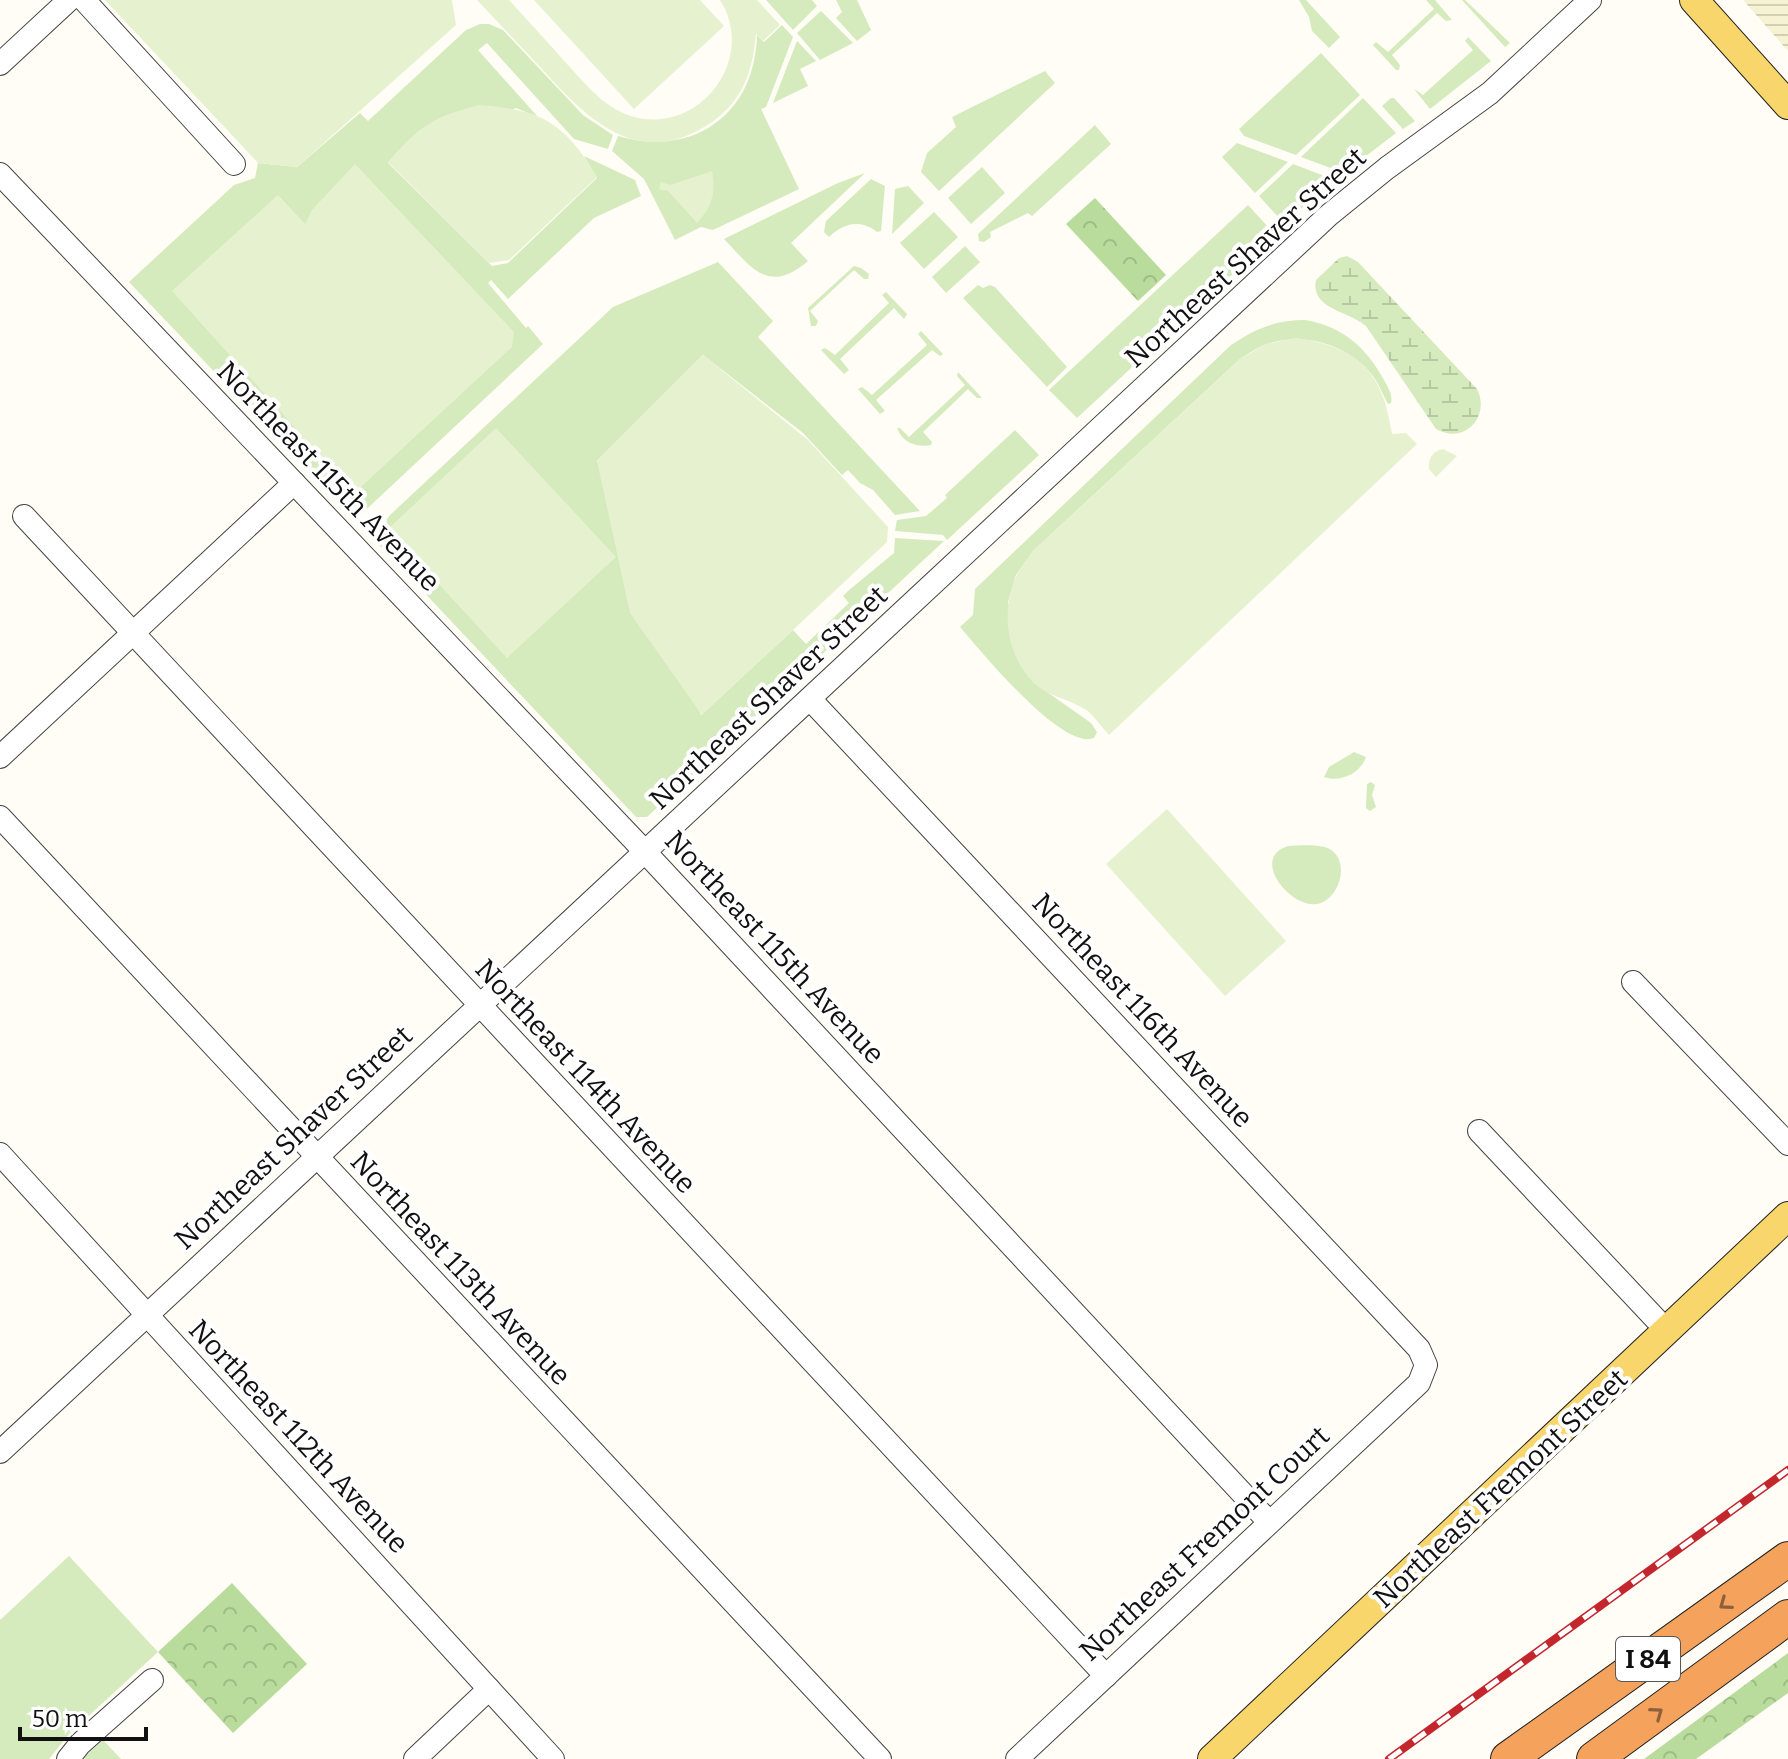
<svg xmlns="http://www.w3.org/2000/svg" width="1788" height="1759" viewBox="0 0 1788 1759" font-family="Bitter,serif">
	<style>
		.farmland { fill: url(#farmland-rules) }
		.grass { fill: #d5ebbd }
		.forest { fill: url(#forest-crowns) }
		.wetland { fill: url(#wetland-marsh) }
		.pitch { fill: #e6f2cf }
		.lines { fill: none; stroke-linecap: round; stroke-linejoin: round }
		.minor-casing { stroke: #444; stroke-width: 24 }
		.major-casing { stroke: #222; stroke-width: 30 }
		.highway-casing { stroke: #222; stroke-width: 36 }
		.minor { stroke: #fff; stroke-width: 22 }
		.major { stroke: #f9d66b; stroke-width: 28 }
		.highway { stroke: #f5a25d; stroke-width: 34 }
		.rail-casing { stroke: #c4262e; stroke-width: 8 }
		.rail { stroke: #fff; stroke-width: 5; stroke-dasharray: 15; stroke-linecap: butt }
		.oneway { stroke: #8e613b }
		.labels { text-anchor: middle; stroke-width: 8; stroke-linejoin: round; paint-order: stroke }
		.shield { fill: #fff; stroke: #585858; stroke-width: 2 }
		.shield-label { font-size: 26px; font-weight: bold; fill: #111 }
		.street-label { font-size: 28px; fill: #111; stroke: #fff }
	</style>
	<defs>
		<pattern id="farmland-rules" width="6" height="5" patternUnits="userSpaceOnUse" patternTransform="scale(2)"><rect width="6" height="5" fill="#f6f3d4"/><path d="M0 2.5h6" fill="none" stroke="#d2cfb5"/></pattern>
		<pattern id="forest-crowns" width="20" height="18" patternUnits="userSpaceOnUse" patternTransform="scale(2)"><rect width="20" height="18" fill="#b9dc9c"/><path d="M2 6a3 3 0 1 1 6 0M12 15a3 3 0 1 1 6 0" fill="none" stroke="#9ebc85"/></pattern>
		<pattern id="wetland-marsh" width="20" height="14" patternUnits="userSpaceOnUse" patternTransform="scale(2)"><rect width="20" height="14" fill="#d5ebbd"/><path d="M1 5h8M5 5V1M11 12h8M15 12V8" fill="none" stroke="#b6c8a1"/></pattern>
	</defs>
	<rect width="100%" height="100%" fill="#fffdf5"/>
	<!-- farmland -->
	<polygon class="farmland" points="1743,0 1788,0 1788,51"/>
	<!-- grass -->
	<g class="grass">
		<polygon points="766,0 812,0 817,6 793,30"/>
		<polygon points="836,0 857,0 871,30 857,41 836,18 842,12"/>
		<polygon points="1299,0 1306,0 1340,37 1329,48 1312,31 1309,17"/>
		<polygon points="1426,0 1435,0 1452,20 1446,21 1437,13 1392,55 1400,65 1399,70 1396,70 1373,45 1376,42 1388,52 1434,9"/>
		<polygon points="1462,0 1465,0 1510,43 1505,47"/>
		<polygon points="821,11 853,43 820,60 797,33"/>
		<polygon points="480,24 489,24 503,30 583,115 613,135 608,149 574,139 487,43 478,50 538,117 516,108 388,163 492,266 508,263 597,178 584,156 635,180 641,196 594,218 508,299 491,280 488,283 526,328 528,326 543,344 355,520 129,282 234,185 255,178 258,163 297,167 360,113 368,121 466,30"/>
		<path d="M782 25 793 37 766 107 761 109 799 189 713 230 701 227 675 240 644 179 612 151 618 136C694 158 755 114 757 35L764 42Z"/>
		<polygon points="1468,37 1491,61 1430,109 1414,89 1423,95 1473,50 1465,41"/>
		<polygon points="797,41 816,61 800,69 808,86 773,103"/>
		<polygon points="1321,53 1360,95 1296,155 1244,136 1239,129"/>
		<polygon points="1045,71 1055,83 939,191 921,172 927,153 956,127 952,117"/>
		<polygon points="1363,98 1396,133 1344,173 1301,157"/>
		<polygon points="1391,98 1394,98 1415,121 1403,129 1382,106"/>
		<polygon points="1095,125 1111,144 1032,216 1028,213 990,232 991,237 984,242 979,241 978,234"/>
		<polygon points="1237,143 1288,162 1255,193 1222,157"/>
		<polygon points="1293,164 1335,180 1300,210 1279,218 1259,196"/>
		<polygon points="982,167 1005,193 971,224 948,198"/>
		<path d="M865 173 791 243 808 261C768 295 752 268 724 239L838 183Z"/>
		<path d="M871 179 885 186 881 231 877 232C860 219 844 223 829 237L824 232 826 221Z"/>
		<polygon points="908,186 924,203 892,234 895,189"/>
		<polygon points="1248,205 1269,228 1261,248 1077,418 1049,390"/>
		<polygon points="934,212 958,237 924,269 900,243"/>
		<polygon points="965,246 980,262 946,293 932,277"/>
		<polygon points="718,262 773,321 758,337 920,511 895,515 873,490 860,483 848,470 842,475 803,433 703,355 597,461 701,715 793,630 806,644 849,603 843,596 848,591 894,553 895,538 944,541 647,817 636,817 367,532 383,517 382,545 385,548 387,519 390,515 613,307"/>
		<polygon points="854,266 861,268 869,274 868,279 864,279 854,270 810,311 818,321 816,326 811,326 808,308"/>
		<polygon points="978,285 983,288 990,285 995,287 1067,367 1047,387 963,298"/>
		<polygon points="886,292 907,314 904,319 894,308 840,359 849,370 844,374 821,350 825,348 835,355 889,303 882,295"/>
		<path d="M1305 320C1342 326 1366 347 1384 380 1388 388 1393 394 1391 403L1388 404C1383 395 1379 384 1373 376 1349 345 1305 331 1267 344 1258 347 1248 354 1240 359L1033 551 1016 575 1008 602 1033 682 1091 723 1097 732 1094 738C1062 751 981 651 960 627L973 615 975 589 1231 345C1255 329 1275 320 1305 320Z"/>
		<polygon points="921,331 943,354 940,356 932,350 876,400 885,411 880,414 858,389 862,387 872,395 927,345 918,334"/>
		<path d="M958 372 982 398H977L968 389 923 432 932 442 931 445C916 448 902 442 897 428H900L909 437 965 385 957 376Z"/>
		<polygon points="1015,430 1039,455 947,540 943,535 895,531 897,520 926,516 947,498 945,495"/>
		<path d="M1354 752 1366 757C1361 773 1340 783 1324 777L1329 767Z"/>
		<polygon points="1371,782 1375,785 1372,795 1376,807 1370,811 1366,808 1367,784"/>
		<path d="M1288 846C1300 846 1320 843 1331 850 1351 863 1338 901 1317 904 1291 909 1249 858 1288 846Z"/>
		<polygon points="69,1556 158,1652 69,1734 49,1759 0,1759 0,1620"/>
		<polygon points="103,1740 121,1759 82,1759"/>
	</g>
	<!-- forest -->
	<g class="forest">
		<polygon points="1095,198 1166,275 1138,301 1066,224"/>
		<polygon points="232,1583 307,1664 233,1733 158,1652"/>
		<polygon points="1788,1653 1788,1693 1696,1759 1644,1759"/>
	</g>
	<!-- wetland -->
	<path class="wetland" d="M1347 256 1358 262 1477 389C1491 417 1464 445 1436 429L1366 326C1349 311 1310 309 1316 280L1339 258Z"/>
	<!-- pitch -->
	<g class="pitch">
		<polygon points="105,0 452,0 456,25 297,167 258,163"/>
		<path d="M477 0H509C528 21 548 42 567 64 582 80 597 99 617 110 688 148 761 64 720 0H757L780 25 763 41 756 34C752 75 742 103 706 126 634 170 585 116 540 67 519 45 498 22 477 0Z"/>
		<polygon points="534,0 700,0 724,26 634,109"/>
		<path d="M479 105C543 110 564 123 597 177L509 260 489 263 388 162C419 126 433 117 479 105Z"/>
		<polygon points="355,164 514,332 512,347 350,497 308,449 300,433 172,291 278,195 305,224 312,210"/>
		<path d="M712 171C716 193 712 207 697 223L668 191 659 189 661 182 670 185Z"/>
		<path d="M1296 338C1358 347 1383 371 1392 434L1406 433 1417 444 1109 735C1101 727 1093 713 1083 708 1066 698 1049 697 1033 682 1006 654 1001 611 1016 577 1020 568 1027 559 1033 551L1240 359 1266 344Z"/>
		<polygon points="703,355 808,440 888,527 887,542 702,715 630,613 597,461"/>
		<polygon points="496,428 616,557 507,658 388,529"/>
		<path d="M1443 449 1457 456 1436 477 1429 469C1428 458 1432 452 1443 449Z"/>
		<polygon points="1167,809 1286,941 1225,996 1106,864"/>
	</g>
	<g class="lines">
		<!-- minor casing -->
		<g class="minor-casing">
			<g id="minor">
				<polyline points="84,0 234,164"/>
				<polyline points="0,64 69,0"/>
				<polyline points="0,174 633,839 1269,1522"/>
				<polyline points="24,516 1106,1676"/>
				<polyline points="810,699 1419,1349 1426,1365 1419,1383 1017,1759"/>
				<polyline points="0,757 294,483"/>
				<polyline points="0,817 880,1759"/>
				<polyline points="1633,982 1788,1144"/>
				<polyline points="1479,1131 1667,1331"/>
				<polyline points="0,1154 553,1759"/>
				<polyline points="0,1452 1329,215 1387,168 1490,93 1590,0"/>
				<polyline points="68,1759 80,1744 152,1680"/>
				<polyline points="415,1759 489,1689"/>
			</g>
		</g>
		<!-- major casing -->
		<g class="major-casing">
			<g id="major">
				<polyline points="1694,0 1788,105"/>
				<polyline points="1212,1759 1788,1216"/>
			</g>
		</g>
		<!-- highway casing -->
		<g class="highway-casing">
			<g id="highway">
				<polyline points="1508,1759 1788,1559"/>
				<polyline points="1594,1759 1788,1617"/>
			</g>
		</g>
		<!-- minor -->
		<use href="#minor" class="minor"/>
		<!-- major -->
		<use href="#major" class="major"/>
		<!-- highway -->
		<use href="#highway" class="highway"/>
		<!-- rail casing -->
		<g class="rail-casing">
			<polyline id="rail" points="1389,1759 1788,1470"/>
		</g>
		<!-- rail -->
		<use href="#rail" class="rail"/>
	</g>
	<!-- one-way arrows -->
	<defs><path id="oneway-chevron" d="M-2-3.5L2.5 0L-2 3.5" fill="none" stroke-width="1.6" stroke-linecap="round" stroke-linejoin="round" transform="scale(2)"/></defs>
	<g class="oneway">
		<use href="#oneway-chevron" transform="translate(1725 1604) rotate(144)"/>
		<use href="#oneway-chevron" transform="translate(1657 1713) rotate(-36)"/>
	</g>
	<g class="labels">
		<!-- shield labels -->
		<rect class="shield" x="1616" y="1637" width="64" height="44" rx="6"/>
		<g class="shield-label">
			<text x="1648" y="1668">I 84</text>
		</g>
		<!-- street labels -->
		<g class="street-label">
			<text transform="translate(1245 257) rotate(-42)" y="10">Northeast Shaver Street</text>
			<text transform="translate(329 476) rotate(46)" y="10">Northeast 115th Avenue</text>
			<text transform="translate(768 697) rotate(-43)" y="10">Northeast Shaver Street</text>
			<text transform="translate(775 947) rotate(47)" y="10">Northeast 115th Avenue</text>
			<text transform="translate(1143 1010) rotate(47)" y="10">Northeast 116th Avenue</text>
			<text transform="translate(586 1076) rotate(47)" y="10">Northeast 114th Avenue</text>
			<text transform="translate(293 1137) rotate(-43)" y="10">Northeast Shaver Street</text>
			<text transform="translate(461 1268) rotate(47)" y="10">Northeast 113th Avenue</text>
			<text transform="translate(299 1436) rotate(47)" y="10">Northeast 112th Avenue</text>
			<text transform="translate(1500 1488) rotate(-43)" y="10">Northeast Fremont Street</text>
			<text transform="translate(1204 1543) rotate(-43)" y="10">Northeast Fremont Court</text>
		</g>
	</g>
	<!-- scale -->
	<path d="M20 1727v12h126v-12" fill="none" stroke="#111111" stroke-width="4"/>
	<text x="32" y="1727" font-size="24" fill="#111111" stroke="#ffffff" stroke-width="6" paint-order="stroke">50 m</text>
</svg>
